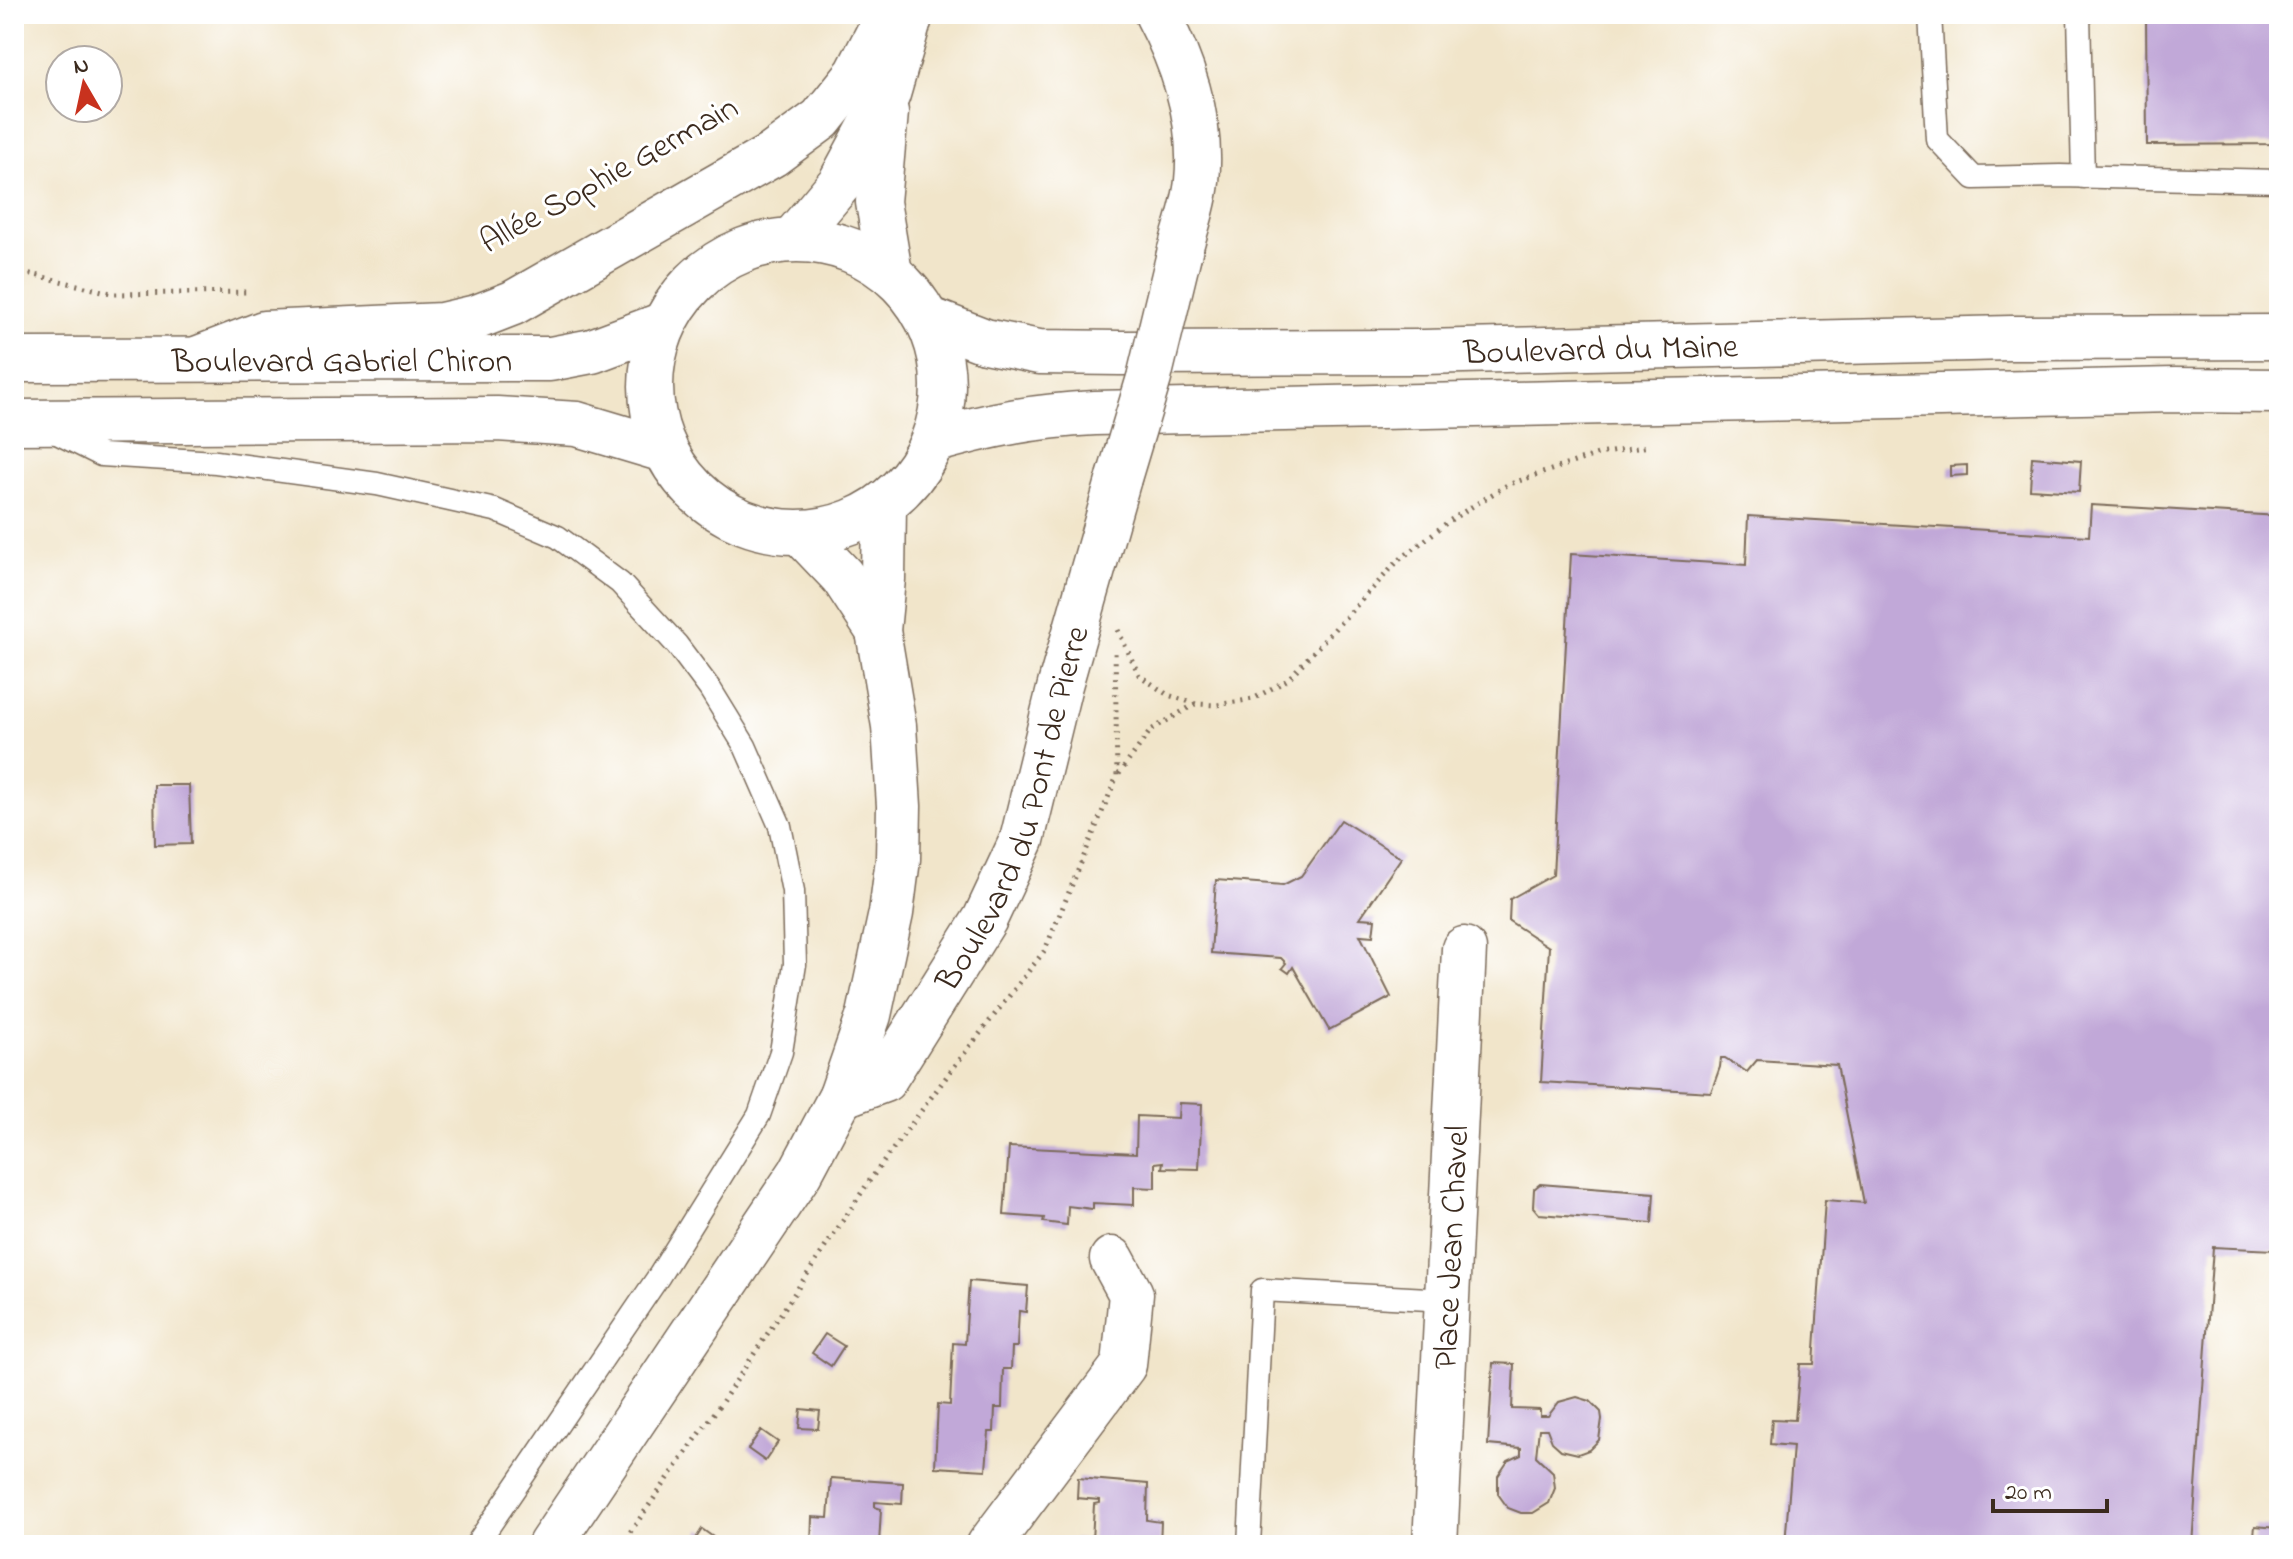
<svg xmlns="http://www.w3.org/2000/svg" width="2293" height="1559" viewBox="0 0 2293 1559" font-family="'Indie Flower',sans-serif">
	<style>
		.building { fill: #c1a8d8 }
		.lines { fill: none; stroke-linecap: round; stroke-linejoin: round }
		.lane-casing { stroke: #7b6b5a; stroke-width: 25 }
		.street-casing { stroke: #7b6b5a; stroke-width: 47 }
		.secondary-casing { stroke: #7b6b5a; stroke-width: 47 }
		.primary-casing { stroke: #7b6b5a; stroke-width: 47 }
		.path { stroke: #7b6b5a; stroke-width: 5; stroke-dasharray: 2 6; stroke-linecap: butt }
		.lane { stroke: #fff; stroke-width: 22 }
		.street { stroke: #fff; stroke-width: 44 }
		.secondary { stroke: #fff; stroke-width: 44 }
		.primary { stroke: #fff; stroke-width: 44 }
		.street-bridge-casing { stroke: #7b6b5a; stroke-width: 47; stroke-linecap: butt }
		.street-bridge { stroke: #fff; stroke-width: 44 }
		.labels { text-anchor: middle; stroke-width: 6; stroke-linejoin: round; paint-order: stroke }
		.street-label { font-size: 34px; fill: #3b2a1e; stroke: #fff }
	</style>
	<rect width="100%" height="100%" fill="#fff"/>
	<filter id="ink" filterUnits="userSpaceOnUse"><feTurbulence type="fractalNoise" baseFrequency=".0125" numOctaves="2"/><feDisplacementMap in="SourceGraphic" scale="16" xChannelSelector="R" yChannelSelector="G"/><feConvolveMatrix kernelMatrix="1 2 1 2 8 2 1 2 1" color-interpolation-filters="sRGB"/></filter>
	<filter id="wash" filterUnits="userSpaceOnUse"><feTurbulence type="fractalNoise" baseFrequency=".006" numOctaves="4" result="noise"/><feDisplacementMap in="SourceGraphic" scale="32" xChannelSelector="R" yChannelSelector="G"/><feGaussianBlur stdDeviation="1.8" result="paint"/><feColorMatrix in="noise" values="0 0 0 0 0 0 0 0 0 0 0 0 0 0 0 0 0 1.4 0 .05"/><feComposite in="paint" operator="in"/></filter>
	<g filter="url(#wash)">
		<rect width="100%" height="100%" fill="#f1e5ca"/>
		<g id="blocks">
			<!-- building -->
			<g class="building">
				<polygon points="2146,14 2279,14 2279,144 2147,145"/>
				<polygon points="2032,457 2081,461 2079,492 2030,489"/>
				<polygon points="1967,465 1967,475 1950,476 1950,466"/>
				<polygon points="2091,505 2279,516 2279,1174 2274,1250 2213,1247 2192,1545 1785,1544 1793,1446 1770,1444 1772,1419 1795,1420 1800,1364 1814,1364 1825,1200 1864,1203 1837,1065 1757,1060 1747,1072 1725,1058 1721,1058 1720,1067 1711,1092 1541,1082 1549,947 1509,921 1510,899 1553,875 1571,554 1746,565 1748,516 2089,536"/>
				<polygon points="154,785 189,785 191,844 155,845"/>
				<polygon points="1341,820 1401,858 1360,918 1375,919 1373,936 1360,935 1391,997 1329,1030 1293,967 1289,973 1282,968 1286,963 1281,958 1211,953 1216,880 1283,885 1301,876"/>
				<polygon points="1179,1103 1202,1104 1199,1169 1162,1168 1163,1162 1155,1163 1155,1188 1134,1187 1134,1205 1093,1203 1093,1209 1068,1206 1067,1225 1043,1222 1044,1218 1004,1215 1009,1147 1136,1153 1137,1116 1178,1118"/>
				<polygon points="1540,1184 1654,1193 1652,1223 1539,1214 1533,1207 1534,1189"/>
				<polygon points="969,1281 1028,1286 1026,1312 1019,1311 1017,1347 1012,1347 1011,1369 1003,1369 1002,1408 995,1408 994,1432 989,1432 986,1470 935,1467 938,1404 950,1405 953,1343 965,1344"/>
				<polygon points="825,1334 844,1346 831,1366 812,1353"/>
				<polygon points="1493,1363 1514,1364 1512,1409 1540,1410 1540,1416 1548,1416 1559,1402 1577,1397 1590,1401 1601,1412 1602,1419 1599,1440 1589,1450 1578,1454 1561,1450 1552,1442 1547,1429 1539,1429 1536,1456 1553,1472 1555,1488 1549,1503 1533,1513 1521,1513 1508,1508 1498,1494 1498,1476 1508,1461 1521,1455 1521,1448 1488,1445"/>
				<polygon points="801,1409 820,1411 818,1429 799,1428"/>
				<polygon points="761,1430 778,1442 765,1461 748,1449"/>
				<polygon points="831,1478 903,1483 902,1504 875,1502 875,1507 881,1509 879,1545 811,1545 812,1517 828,1518"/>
				<polygon points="1078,1478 1148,1484 1147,1520 1161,1522 1160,1545 1073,1545 1074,1539 1092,1541 1094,1504 1099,1503 1099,1500 1077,1498"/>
				<polygon points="2255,1526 2277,1528 2276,1545 2253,1545"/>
				<polygon points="702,1529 720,1542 717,1545 702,1545 695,1540"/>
			</g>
		</g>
	</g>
	<g filter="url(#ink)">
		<use href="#blocks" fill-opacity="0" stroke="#7b6b5a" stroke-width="2"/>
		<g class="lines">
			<!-- lane casing -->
			<g class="lane-casing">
				<g id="lane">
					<polyline points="1930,14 1937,139 1974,178 2060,176 2279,181"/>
					<polyline points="2079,14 2083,177"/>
					<polyline points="51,430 101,455 216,462 377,484 495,510 558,537 620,583 677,645 710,689 745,746 780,826 793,891 795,964 781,1052 759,1115 659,1276 476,1545"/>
					<polyline points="1249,1545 1262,1290 1447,1300"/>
				</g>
			</g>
			<!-- street casing -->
			<g class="street-casing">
				<g id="street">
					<path d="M1157 14C1184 65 1203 123 1197 181 1195 205 1185 230 1179 254"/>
					<polyline points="886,112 878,202 890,273"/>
					<polyline points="793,239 840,183 888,94 911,14"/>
					<polyline points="199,358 264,333 442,325 477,317 513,303 772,155 821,119 857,74 888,14"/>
					<path id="s1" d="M841 1096 884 1080 985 919 1022 840 1060 685 1119 478"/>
					<polyline points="989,1545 1124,1365 1131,1294 1112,1259"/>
					<path id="s2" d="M1435 1545 1464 949"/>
				</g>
			</g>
			<!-- secondary casing -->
			<g class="secondary-casing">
				<g id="secondary">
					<polyline points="801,533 842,576 878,631"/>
					<polyline points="550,1545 800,1173 841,1096 869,1015 891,913 898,859 899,806 894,726 878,631 883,579 884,504"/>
				</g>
			</g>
			<!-- primary casing -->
			<g class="primary-casing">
				<g id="primary">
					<circle cx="797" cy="386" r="146"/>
					<path id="s3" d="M928 319 985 341 1039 352 1120 353 1423 352 2011 338 2279 337"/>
					<path id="s4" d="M14 360 550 359 592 351 664 324"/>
					<polyline points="14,422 497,419 577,424 664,450"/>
					<path d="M933 441C991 424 1035 416 1095 413L2175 390 2279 391"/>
				</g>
			</g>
			<!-- path -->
			<g class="path">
				<polyline points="14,270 115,294 250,292"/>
				<polyline points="1118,630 1139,675 1168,695 1196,704 1217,705 1253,699 1287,680 1398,561 1449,521 1507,485 1598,454 1649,446"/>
				<polyline points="1119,774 1151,730 1195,704"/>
				<polyline points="621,1545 720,1405 870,1180 950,1072 1045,950 1117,776 1115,648"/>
			</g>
			<!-- lane -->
			<use href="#lane" class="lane"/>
			<!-- street -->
			<use href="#street" class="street"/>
			<!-- secondary -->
			<use href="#secondary" class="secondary"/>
			<!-- primary -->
			<use href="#primary" class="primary"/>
			<!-- street-bridge casing -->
			<g class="street-bridge-casing">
				<polyline id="street-bridge" points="1119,478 1149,378 1179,254"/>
			</g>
			<!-- street-bridge -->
			<use href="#street-bridge" class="street-bridge"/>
		</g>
	</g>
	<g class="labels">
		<!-- street labels -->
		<g class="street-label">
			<text transform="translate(608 173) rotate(-29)" y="12">Allée Sophie Germain</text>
			<text dy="12" stroke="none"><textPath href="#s3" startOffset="678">Boulevard du Maine</textPath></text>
			<text dy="12" stroke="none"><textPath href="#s4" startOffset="328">Boulevard Gabriel Chiron</textPath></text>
			<text dy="12" stroke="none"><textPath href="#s1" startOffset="350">Boulevard du Pont de Pierre</textPath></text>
			<text dy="12" stroke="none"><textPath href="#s2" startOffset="298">Place Jean Chavel</textPath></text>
		</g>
	</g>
	<!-- margin -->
	<rect width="2293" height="1559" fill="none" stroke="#fff" stroke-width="48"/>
	<!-- north arrow -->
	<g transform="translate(84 84) rotate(351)"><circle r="38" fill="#ffffff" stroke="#b1aaa5" stroke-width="2"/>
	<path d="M0-6L14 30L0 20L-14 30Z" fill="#c8321e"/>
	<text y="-12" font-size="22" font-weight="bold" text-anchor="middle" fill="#3b2a1e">N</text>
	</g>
	<!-- scale -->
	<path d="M1993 1499v12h114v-12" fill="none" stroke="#3b2a1e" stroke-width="4"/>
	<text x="2005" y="1499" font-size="24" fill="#3b2a1e" stroke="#ffffff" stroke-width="6" paint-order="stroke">20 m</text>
</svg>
